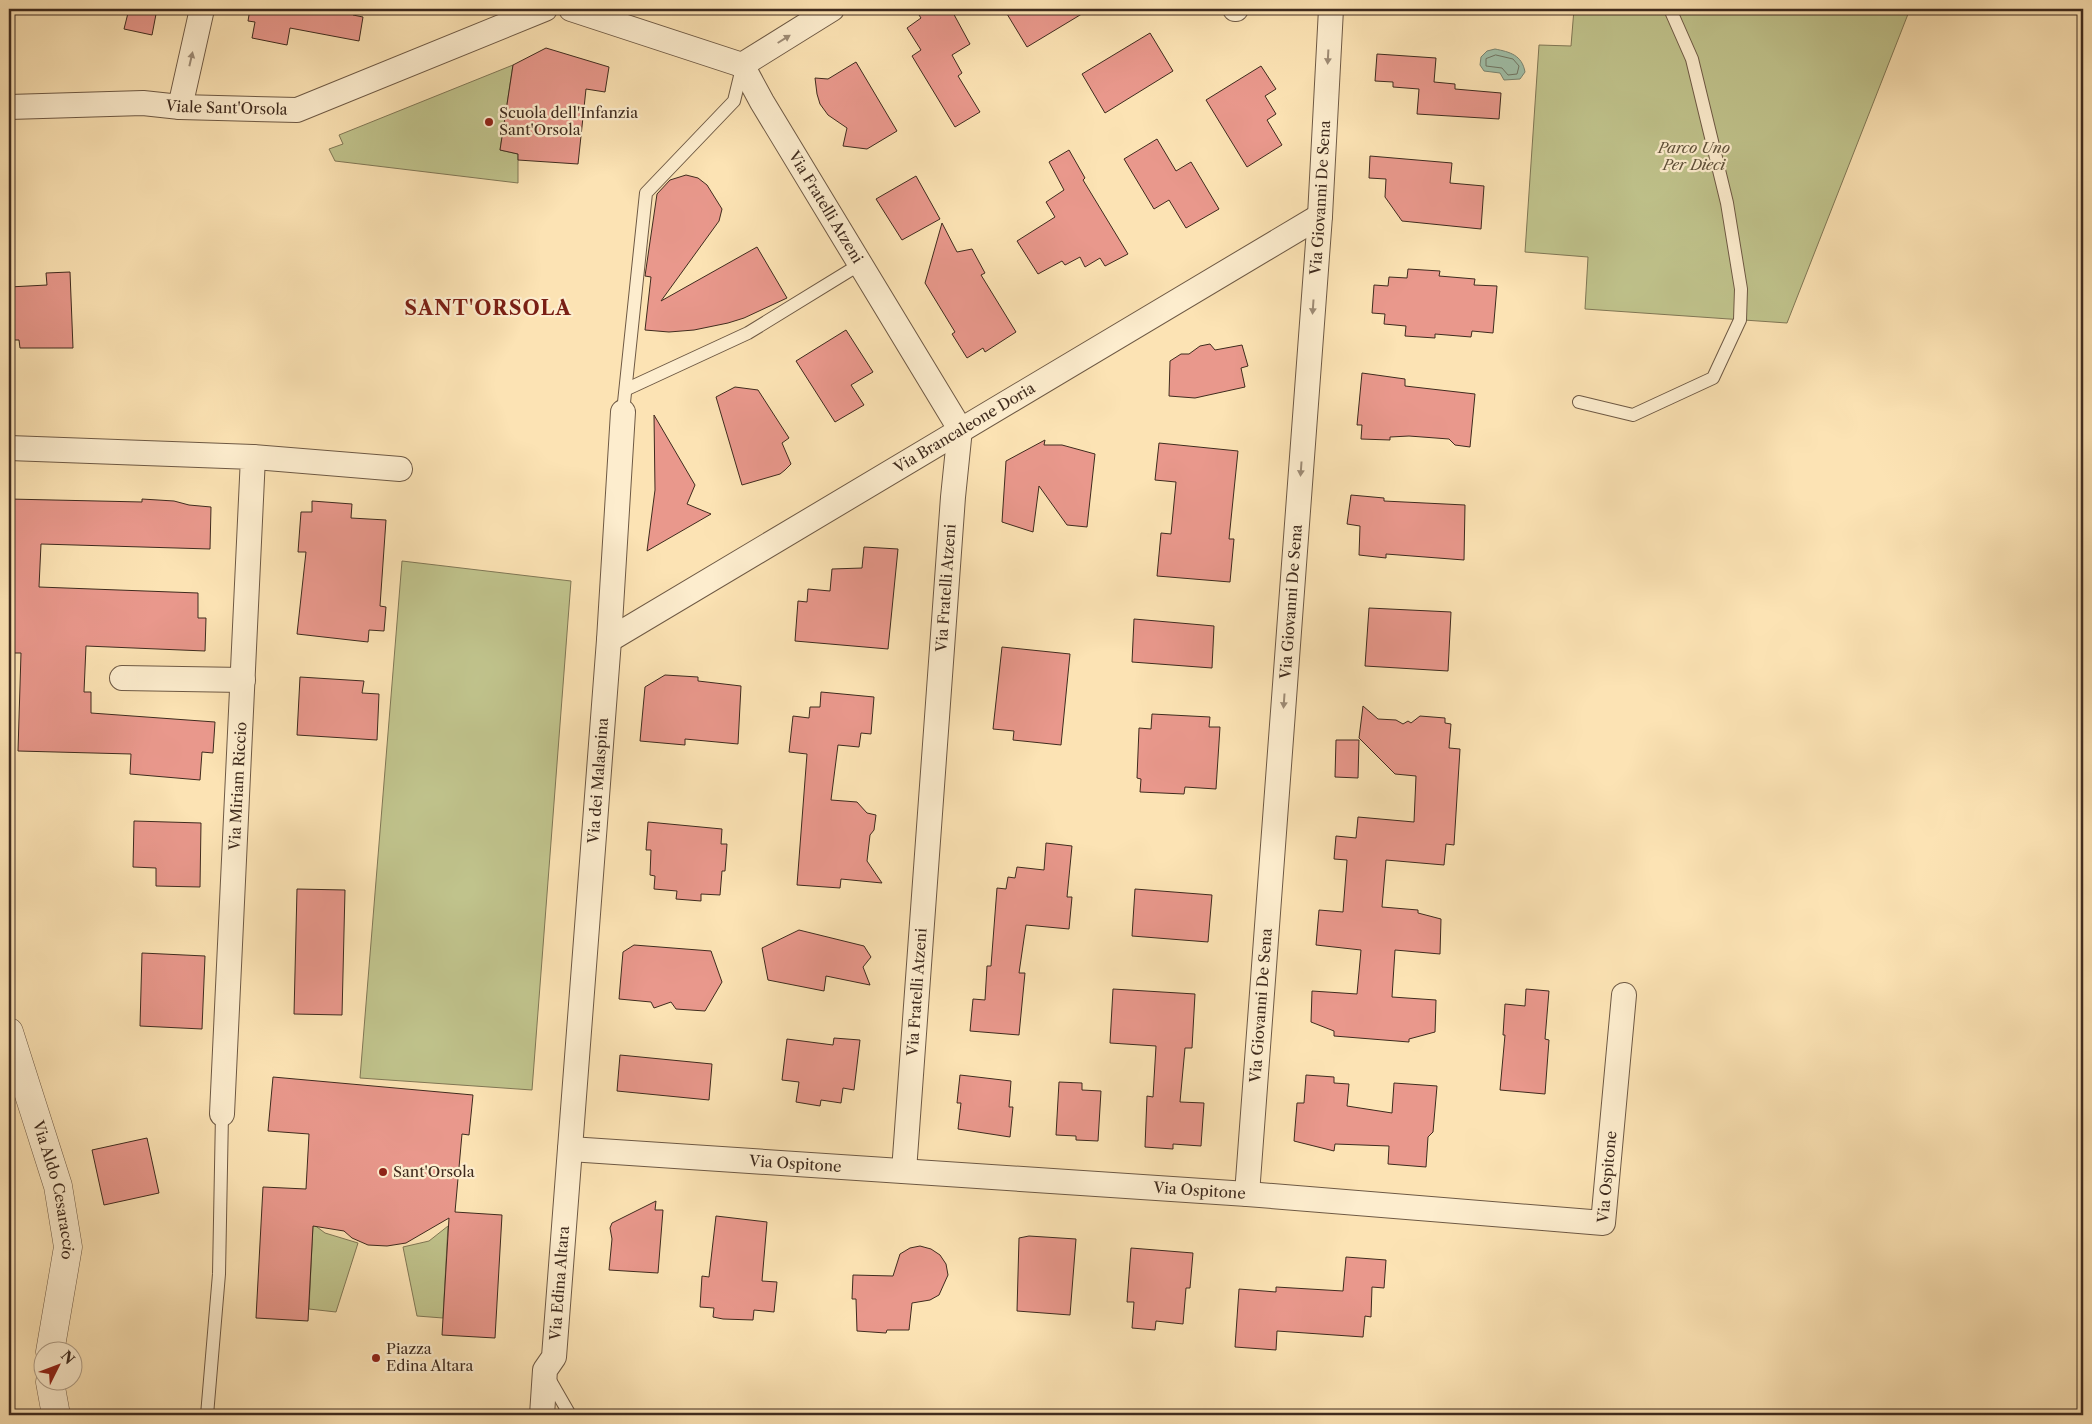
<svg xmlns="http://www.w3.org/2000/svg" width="2092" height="1424" viewBox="0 0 2092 1424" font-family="'Libre Caslon Text',serif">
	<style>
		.green { fill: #c0c38c; stroke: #807755 }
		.water { fill: #a0bfa8; stroke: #798471 }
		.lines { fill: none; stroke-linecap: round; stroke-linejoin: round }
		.shore { stroke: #707563; stroke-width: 1 }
		.building { fill: #e9988c; stroke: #3f2b1e }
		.service-casing { stroke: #6e5944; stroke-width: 14 }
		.minor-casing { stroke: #6e5944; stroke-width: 26 }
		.tertiary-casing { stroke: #6e5944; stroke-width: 29 }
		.service { stroke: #fdedce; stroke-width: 12 }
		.minor { stroke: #fdedce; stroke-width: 24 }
		.tertiary { stroke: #fdedce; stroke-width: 28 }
		.oneway { fill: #9e8c76 }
		.poi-dot { fill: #8f2418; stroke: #fdedce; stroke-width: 2 }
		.labels { text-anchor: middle; stroke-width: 4.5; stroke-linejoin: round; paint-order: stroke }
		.street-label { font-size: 15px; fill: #3f2b1e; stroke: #fdedce }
		.poi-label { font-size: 15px; fill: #3f2b1e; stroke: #fdedce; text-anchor: start }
		.park-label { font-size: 15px; font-style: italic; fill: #5f513a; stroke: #fdedce }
		.district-label { font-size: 20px; font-weight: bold; letter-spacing: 1px; fill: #7a1f14; stroke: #fdedce }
	</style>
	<rect width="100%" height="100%" fill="#fce3b4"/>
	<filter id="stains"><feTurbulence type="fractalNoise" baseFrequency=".004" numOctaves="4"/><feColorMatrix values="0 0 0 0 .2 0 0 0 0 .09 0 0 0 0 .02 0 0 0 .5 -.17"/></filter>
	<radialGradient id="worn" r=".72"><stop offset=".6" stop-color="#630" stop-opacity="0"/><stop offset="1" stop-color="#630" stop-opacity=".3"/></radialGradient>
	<!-- green -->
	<g class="green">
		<polygon points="1574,9 1910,9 1787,323 1585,309 1588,257 1525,252 1539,45 1571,46"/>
		<polygon points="513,65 500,150 518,154 518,183 335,161 329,149 343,144 339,135"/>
		<polygon points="402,561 571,581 532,1090 360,1078"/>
		<polygon points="313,1224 325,1233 358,1243 336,1312 309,1309"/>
		<polygon points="448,1226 443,1318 417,1316 403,1247 429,1241"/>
	</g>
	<!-- water -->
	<path class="water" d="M1495 49C1510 52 1522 55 1525 72L1520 79 1504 80 1500 73 1484 71 1480 65 1481 57 1487 51Z"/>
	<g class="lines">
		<!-- shore -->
		<polygon class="shore" points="1496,55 1513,59 1519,66 1517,74 1508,75 1502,68 1486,66 1486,59"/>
	</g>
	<!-- building -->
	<g class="building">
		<polygon points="129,9 157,9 152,35 124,29"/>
		<polygon points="250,9 354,9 353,15 363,17 359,41 290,28 287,45 252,38 255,22 248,21"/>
		<polygon points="915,9 951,9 970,44 952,55 962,73 958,76 980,112 955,127 912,56 921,50 907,28 921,18"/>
		<polygon points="1004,9 1090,9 1027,47"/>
		<polygon points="1150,33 1173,71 1105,113 1082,74"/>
		<polygon points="546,48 609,67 605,92 586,89 578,164 518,160 518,154 500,150 513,65"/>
		<polygon points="1377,54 1436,58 1434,82 1455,84 1455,89 1501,93 1499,119 1417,114 1419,89 1393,87 1393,82 1375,81"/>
		<polygon points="856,62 897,131 867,149 843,146 847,128 828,115 820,104 817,94 815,78 828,79"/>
		<polygon points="1261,66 1276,89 1265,96 1276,114 1267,120 1282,145 1247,167 1206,100"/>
		<polygon points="1157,139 1176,171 1191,162 1219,209 1186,228 1169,200 1154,209 1124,159"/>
		<polygon points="1069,150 1085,178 1083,180 1128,254 1105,266 1100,258 1085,267 1080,257 1065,265 1062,261 1038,274 1017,241 1055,217 1046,202 1064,190 1049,162"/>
		<polygon points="1370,156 1452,163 1450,183 1484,186 1481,229 1402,221 1385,197 1386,179 1369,178"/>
		<polygon points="686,175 698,178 707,185 722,209 719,221 661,301 757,247 787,298 744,318 728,323 694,330 669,332 645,330 651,277 645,276 657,194 670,180"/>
		<polygon points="916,176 940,219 902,240 876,199"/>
		<polygon points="942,223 957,252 972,249 985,273 981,275 1016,332 985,352 983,348 967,358 952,334 955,332 925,283"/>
		<polygon points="1408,269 1440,271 1439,276 1475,279 1474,285 1497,286 1493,333 1472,331 1471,337 1435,334 1435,338 1405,336 1406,326 1384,324 1385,314 1372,313 1374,285 1388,286 1389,277 1407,278"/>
		<polygon points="70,272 73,348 20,348 19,340 9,340 9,287 47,285 46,273"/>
		<polygon points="846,330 873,372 851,385 864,405 835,422 796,361"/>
		<polygon points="1210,344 1215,350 1242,345 1248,366 1241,368 1245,387 1195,398 1169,396 1170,361 1181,354 1189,354 1200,346"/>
		<polygon points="1362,373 1405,379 1405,386 1475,394 1470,447 1455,445 1449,439 1409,436 1390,437 1390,440 1361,439 1362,425 1357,425"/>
		<polygon points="735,387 758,390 789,438 782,443 791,464 785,470 780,474 742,485 716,397"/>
		<polygon points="654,415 695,485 687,504 711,514 647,551 655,490"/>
		<polygon points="1045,440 1044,445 1062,445 1095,454 1087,527 1067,525 1039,486 1033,532 1002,522 1006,461"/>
		<polygon points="1159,443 1238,451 1229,539 1234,539 1230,582 1157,576 1161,533 1171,534 1176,482 1155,480"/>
		<polygon points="1351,495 1384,498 1384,501 1465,505 1464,560 1386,554 1386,558 1359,555 1360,526 1347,524"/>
		<polygon points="9,499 142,502 142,499 174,501 189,505 211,507 210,549 41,544 39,587 198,593 198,618 206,618 205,651 86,646 84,692 91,692 91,713 215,722 213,753 202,752 200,780 130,774 131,754 18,751 21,653 9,653"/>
		<polygon points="312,501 352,504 351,518 386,520 380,606 386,607 384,631 369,630 368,642 297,634 306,552 298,552 301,512 312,512"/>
		<polygon points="864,547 898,549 888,649 795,641 798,601 807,602 808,589 830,591 832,569 862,568"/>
		<polygon points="1369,608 1451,612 1448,671 1365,666"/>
		<polygon points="1134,619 1214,626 1212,668 1132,662"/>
		<polygon points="1002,647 1070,654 1061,745 1013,740 1014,731 993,729"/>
		<polygon points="665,675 698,677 698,681 741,686 738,744 685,739 685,745 640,741 645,687"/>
		<polygon points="300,677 364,681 362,693 379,694 377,740 297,735"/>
		<polygon points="821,692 874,697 871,734 861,733 859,747 838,745 831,800 857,802 867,813 876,815 874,830 870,835 867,861 882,883 841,879 840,888 797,885 807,754 789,752 793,716 809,718 810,707 820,707"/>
		<polygon points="1363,706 1378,719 1396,720 1403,724 1408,721 1411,723 1420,716 1445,718 1445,723 1451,724 1449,748 1460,749 1454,845 1446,844 1444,865 1386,860 1382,907 1418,910 1418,913 1441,919 1440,954 1395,950 1392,997 1436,1000 1435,1032 1409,1039 1409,1042 1334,1036 1334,1031 1311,1022 1312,991 1357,994 1361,950 1316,945 1319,910 1343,912 1347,860 1334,859 1336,836 1356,838 1358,817 1414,822 1416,776 1395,774 1359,738"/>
		<polygon points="1152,714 1210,717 1209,727 1220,727 1216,789 1185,787 1184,794 1140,792 1141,779 1137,778 1139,728 1151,729"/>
		<polygon points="1336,740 1359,740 1358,778 1335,777"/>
		<polygon points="134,821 201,823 200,887 156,886 156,868 133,867"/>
		<polygon points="648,822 722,829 721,844 727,844 725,871 722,871 720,895 701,894 701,901 676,899 677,891 654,889 655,876 650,875 651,850 646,850"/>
		<polygon points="1046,843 1072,846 1067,897 1072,897 1069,929 1026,925 1019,973 1025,973 1019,1035 970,1031 973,999 985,1000 987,966 991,966 997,888 1006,889 1008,877 1015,878 1017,867 1044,870"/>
		<polygon points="297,889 345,890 342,1015 294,1014"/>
		<polygon points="1135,889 1212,895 1208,942 1132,936"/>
		<polygon points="799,930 864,946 871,957 863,967 870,985 826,976 824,991 768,980 762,948"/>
		<polygon points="634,945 711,951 722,982 705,1011 676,1009 671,1002 654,1008 651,1002 619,999 623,952"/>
		<polygon points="142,953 205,956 202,1029 140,1026"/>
		<polygon points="1113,989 1195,994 1192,1048 1185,1048 1180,1102 1204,1103 1201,1146 1173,1144 1173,1149 1145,1147 1147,1096 1153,1097 1156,1046 1110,1043"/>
		<polygon points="1526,989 1549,991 1545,1039 1549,1040 1545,1094 1500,1090 1505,1035 1503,1035 1505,1004 1525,1006"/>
		<polygon points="834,1038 860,1040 854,1090 843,1088 841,1103 821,1100 820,1106 796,1102 799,1082 782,1080 787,1039 833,1045"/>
		<polygon points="620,1055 712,1064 709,1100 617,1091"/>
		<polygon points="960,1075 1011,1081 1009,1107 1013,1107 1010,1137 958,1129 961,1103 957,1103"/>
		<polygon points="1306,1075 1334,1077 1334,1083 1349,1084 1347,1106 1392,1113 1394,1083 1437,1086 1433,1132 1428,1137 1426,1167 1388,1164 1389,1146 1335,1144 1334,1151 1294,1141 1297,1103 1304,1103"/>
		<polygon points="273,1077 473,1095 469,1135 462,1134 455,1212 502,1215 495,1338 442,1335 449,1218 406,1243 387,1246 368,1245 352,1238 344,1231 313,1226 308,1321 256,1318 263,1187 306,1189 309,1134 268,1131"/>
		<polygon points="1059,1082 1082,1083 1082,1090 1101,1091 1098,1141 1076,1140 1076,1136 1056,1135"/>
		<polygon points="147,1138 159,1193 104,1205 92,1150"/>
		<polygon points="656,1201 655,1210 663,1210 658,1273 609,1270 612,1239 610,1228 612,1223"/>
		<polygon points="716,1216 767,1222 762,1281 777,1282 774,1312 754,1310 753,1320 723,1319 713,1317 714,1308 700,1307 702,1276 709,1277"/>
		<polygon points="1029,1236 1076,1239 1070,1315 1017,1311 1019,1238"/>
		<polygon points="920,1246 931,1249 940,1255 946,1264 948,1275 939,1295 930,1300 912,1303 909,1330 887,1330 886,1333 857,1331 856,1299 852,1299 853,1275 893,1276 900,1254 910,1248"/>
		<polygon points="1131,1248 1193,1253 1190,1288 1186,1288 1183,1324 1156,1321 1155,1330 1132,1328 1134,1302 1127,1302"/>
		<polygon points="1346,1257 1386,1260 1384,1288 1372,1287 1371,1317 1365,1316 1363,1337 1277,1331 1276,1350 1235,1347 1239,1289 1276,1292 1276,1287 1343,1291"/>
	</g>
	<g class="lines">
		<!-- service casing -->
		<g class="service-casing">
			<g id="service">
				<polyline points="627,389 748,333 862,263"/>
				<polyline points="1579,402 1633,415 1713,378 1740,320 1741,289 1727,203 1692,59 1670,9"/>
				<polyline points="623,412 646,193 734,101 742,68"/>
				<polyline points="547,1375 570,1415"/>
				<polyline points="207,1415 219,1274 222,1114"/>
			</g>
		</g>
		<!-- minor casing -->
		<g class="minor-casing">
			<g id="minor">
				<polyline points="571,9 742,65"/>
				<polyline points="1235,9 1236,9"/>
				<path id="s1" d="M742 65 762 102 960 429 953 497 904 1171"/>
				<polyline points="742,65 832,9"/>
				<path id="s2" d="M9 107 143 103 180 107 297 110 545 9"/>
				<polyline points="180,107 202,9"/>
				<polyline points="9,448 253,457 222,1114"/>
				<polyline points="253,457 400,469"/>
				<path id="s3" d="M609 640 1320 216"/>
				<polyline points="122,678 243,680"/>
				<path id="s4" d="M570 1149 1247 1194 1603 1223 1624 995"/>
				<path id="s5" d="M1247 1194 1320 216 1331 9"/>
				<path id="s6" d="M542 1415 545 1370 554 1357 609 640 623 412"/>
			</g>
		</g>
		<!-- tertiary casing -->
		<g class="tertiary-casing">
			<g id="tertiary">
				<path id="s7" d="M9 1032 58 1186 68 1247 50 1352"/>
				<polyline points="50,1382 56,1415"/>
			</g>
		</g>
		<!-- service -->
		<use href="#service" class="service"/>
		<!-- minor -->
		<use href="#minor" class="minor"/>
		<!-- tertiary -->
		<use href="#tertiary" class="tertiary"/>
	</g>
	<!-- one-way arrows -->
	<defs><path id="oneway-solid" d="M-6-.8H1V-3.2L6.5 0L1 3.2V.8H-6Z" transform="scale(1.25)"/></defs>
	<g class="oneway">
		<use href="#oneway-solid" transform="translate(784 39) rotate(-32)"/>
		<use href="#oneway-solid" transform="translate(1328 57) rotate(93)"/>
		<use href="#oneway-solid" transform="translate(191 59) rotate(-77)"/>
		<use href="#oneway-solid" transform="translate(1313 307) rotate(94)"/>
		<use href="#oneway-solid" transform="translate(1301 469) rotate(94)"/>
		<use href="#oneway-solid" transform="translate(1284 701) rotate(94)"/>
	</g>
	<!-- markers -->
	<g class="poi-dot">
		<circle cx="489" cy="122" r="5"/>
		<circle cx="383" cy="1172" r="5"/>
		<circle cx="376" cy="1358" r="5"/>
	</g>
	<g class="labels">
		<!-- street labels -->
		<g class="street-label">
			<text dy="5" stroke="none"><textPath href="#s2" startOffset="218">Viale Sant'Orsola</textPath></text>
			<text dy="5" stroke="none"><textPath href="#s5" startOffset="999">Via Giovanni De Sena</textPath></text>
			<text dy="5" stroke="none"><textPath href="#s1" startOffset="165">Via Fratelli Atzeni</textPath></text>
			<text dy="5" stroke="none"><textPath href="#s3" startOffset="414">Via Brancaleone Doria</textPath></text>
			<text transform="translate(946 588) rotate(-86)" y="5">Via Fratelli Atzeni</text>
			<text dy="5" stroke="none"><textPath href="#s5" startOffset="594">Via Giovanni De Sena</textPath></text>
			<text dy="5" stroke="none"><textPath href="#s6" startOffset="639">Via dei Malaspina</textPath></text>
			<text transform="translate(238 786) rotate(-87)" y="5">Via Miriam Riccio</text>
			<text transform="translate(917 992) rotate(-86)" y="5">Via Fratelli Atzeni</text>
			<text dy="5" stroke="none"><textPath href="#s5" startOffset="189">Via Giovanni De Sena</textPath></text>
			<text dy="5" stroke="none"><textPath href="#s4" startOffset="226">Via Ospitone</textPath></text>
			<text dy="5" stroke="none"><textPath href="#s4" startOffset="1082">Via Ospitone</textPath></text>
			<text dy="5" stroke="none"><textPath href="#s7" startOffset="165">Via Aldo Cesaraccio</textPath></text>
			<text dy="5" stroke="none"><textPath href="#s4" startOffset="631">Via Ospitone</textPath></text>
			<text dy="5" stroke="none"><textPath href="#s6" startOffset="135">Via Edina Altara</textPath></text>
		</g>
		<!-- poi labels -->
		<g class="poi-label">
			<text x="499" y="118">Scuola dell'Infanzia<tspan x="499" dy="17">Sant'Orsola</tspan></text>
			<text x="393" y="1177">Sant'Orsola</text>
			<text x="386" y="1354">Piazza<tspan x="386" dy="17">Edina Altara</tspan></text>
		</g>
		<!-- park labels -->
		<g class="park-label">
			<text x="1694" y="153">Parco Uno<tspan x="1694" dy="17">Per Dieci</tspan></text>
		</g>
		<!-- district labels -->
		<g class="district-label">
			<text x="488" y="315">SANT'ORSOLA</text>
		</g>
	</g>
	<!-- margin -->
	<rect width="2092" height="1424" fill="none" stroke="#fce3b4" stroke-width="30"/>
	<rect x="10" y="10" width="2072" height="1404" fill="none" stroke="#3f2b1e" stroke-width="2.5"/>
	<rect x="15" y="15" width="2062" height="1394" fill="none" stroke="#3f2b1e"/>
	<!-- north arrow -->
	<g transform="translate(58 1366) rotate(48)"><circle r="24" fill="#fdedce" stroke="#b19f88"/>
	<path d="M0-4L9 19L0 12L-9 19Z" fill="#8f2418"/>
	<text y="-8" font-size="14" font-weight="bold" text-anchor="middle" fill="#3f2b1e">N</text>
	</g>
	<rect width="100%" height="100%" filter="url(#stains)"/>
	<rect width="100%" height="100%" fill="url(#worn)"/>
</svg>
